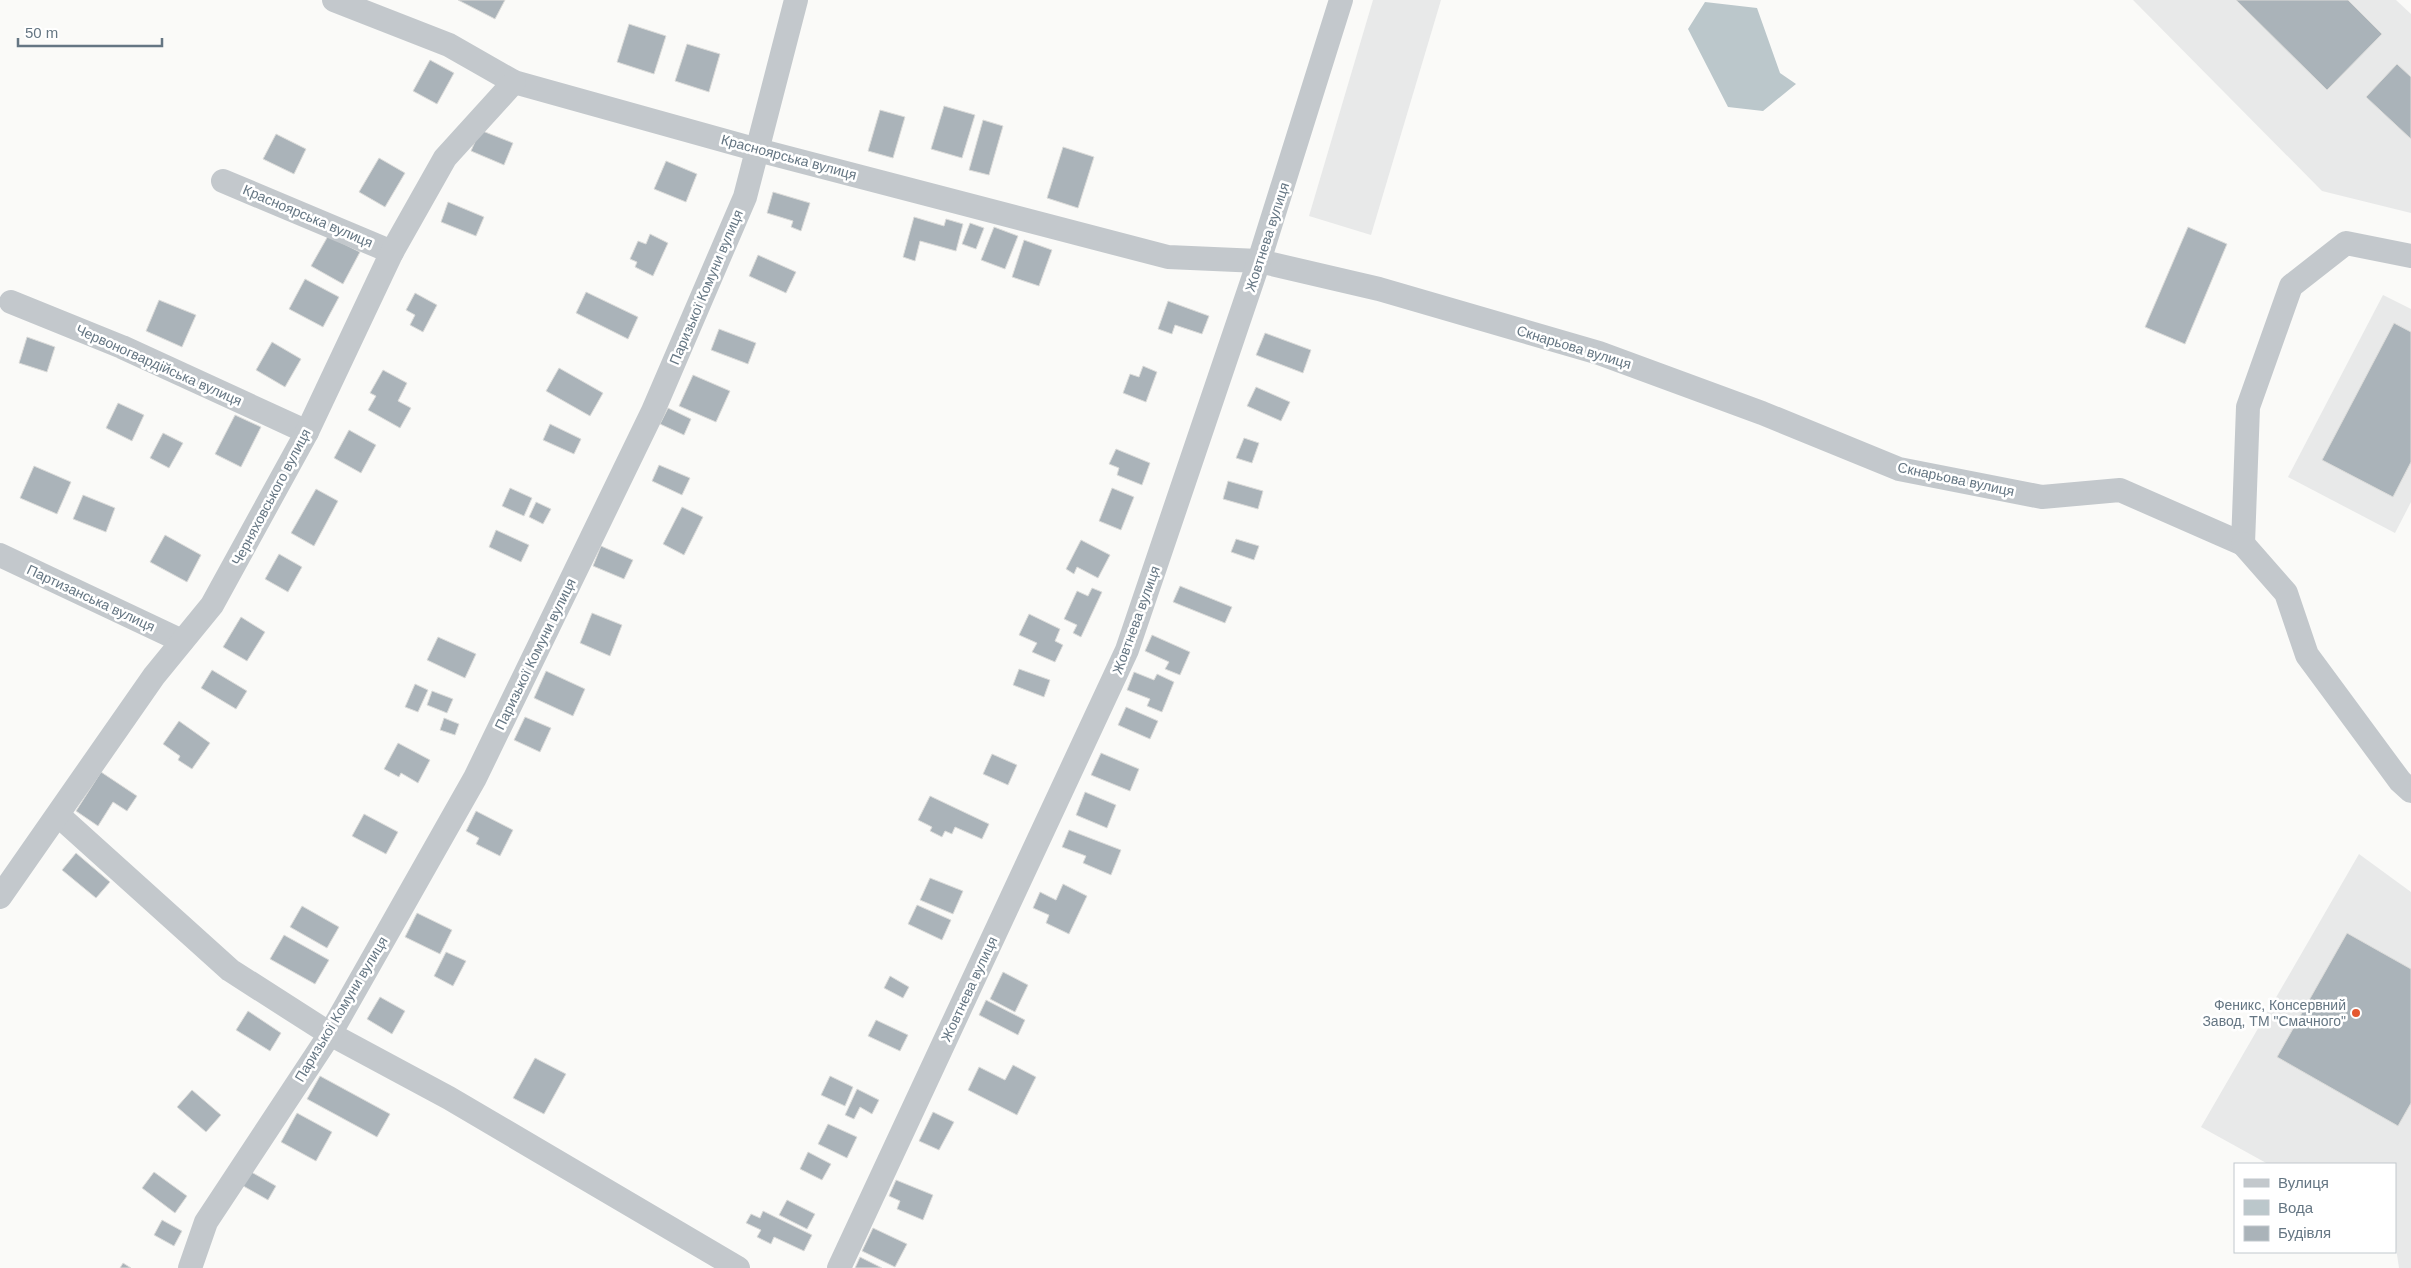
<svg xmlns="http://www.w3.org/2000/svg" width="2411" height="1268" viewBox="0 0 2411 1268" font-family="Helvetica,sans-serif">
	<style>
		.built { fill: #e8e9e9 }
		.water { fill: #bbc7cb }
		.building { fill: #aab3b9; stroke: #dcdcda }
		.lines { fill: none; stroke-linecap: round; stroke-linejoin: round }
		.minor { stroke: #c3c8cc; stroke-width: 24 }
		.poi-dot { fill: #e4572e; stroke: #fff; stroke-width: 2 }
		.labels { text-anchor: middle; stroke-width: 5; stroke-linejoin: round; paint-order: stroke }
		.street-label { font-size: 14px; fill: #657683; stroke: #fff }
		.poi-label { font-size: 14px; fill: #657683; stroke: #fff; text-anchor: end }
	</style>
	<rect width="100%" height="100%" fill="#fafaf8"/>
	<!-- built -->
	<g class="built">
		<polygon points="1373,0 1441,0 1371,235 1309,216"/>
		<polygon points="2133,0 2396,0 2411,14 2411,213 2322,191"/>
		<polygon points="2383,295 2411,309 2411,502 2395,533 2288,477"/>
		<polygon points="2359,854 2411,892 2411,1268 2399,1268 2395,1241 2395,1164 2268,1164 2201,1127"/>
	</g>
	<!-- water -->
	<polygon class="water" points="1705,2 1757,8 1780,73 1796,84 1763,111 1728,107 1688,29"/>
	<!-- building -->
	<g class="building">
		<polygon points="458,0 505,0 495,19"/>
		<polygon points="2236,0 2348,0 2382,34 2327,90"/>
		<polygon points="629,24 666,36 654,74 617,62"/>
		<polygon points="687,44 720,54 709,92 675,81"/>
		<polygon points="430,60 454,73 437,104 413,91"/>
		<polygon points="2397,64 2411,77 2411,139 2366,97"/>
		<polygon points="944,106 975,115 962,158 931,149"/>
		<polygon points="880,110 905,117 893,158 868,151"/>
		<polygon points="983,120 1003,126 989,175 969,170"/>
		<polygon points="480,130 513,143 504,165 471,151"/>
		<polygon points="276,134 306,149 294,174 263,159"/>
		<polygon points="1063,147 1094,157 1078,208 1047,198"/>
		<polygon points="379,158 405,173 385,207 359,192"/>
		<polygon points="666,161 697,174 686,202 654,189"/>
		<polygon points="773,192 810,203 801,231 791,227 793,221 767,213"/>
		<polygon points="448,202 484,217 476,236 441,222"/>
		<polygon points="914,217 944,226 946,219 963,224 956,251 920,241 915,261 903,257"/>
		<polygon points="970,223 984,228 976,249 962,244"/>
		<polygon points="994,227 1018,236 1005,269 981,260"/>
		<polygon points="2188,227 2227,244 2185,344 2145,327"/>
		<polygon points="650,234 668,243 653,276 635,267 637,262 630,259 638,241 646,244"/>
		<polygon points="328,236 360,252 343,284 311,266"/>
		<polygon points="1024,240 1052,250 1039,286 1012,277"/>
		<polygon points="758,255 796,272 786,293 749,276"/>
		<polygon points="305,279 339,297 323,327 289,309"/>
		<polygon points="586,292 638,317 628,339 576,313"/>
		<polygon points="415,293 437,305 423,332 410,325 415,315 406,310"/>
		<polygon points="159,300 196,315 182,347 146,331"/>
		<polygon points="1168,301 1209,316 1202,334 1175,325 1172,334 1158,329"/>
		<polygon points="2394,323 2411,332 2411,462 2393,497 2322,460"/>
		<polygon points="719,329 756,343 748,364 711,350"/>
		<polygon points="1265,333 1311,350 1303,373 1256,355"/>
		<polygon points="27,337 55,347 47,372 19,363"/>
		<polygon points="272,342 301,359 285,387 256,370"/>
		<polygon points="1143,366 1157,372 1146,402 1123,393 1130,374 1139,377"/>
		<polygon points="559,368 603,393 590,416 546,391"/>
		<polygon points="383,370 407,383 398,401 411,408 400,428 368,410 376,396 370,393"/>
		<polygon points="693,375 730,391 716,422 679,406"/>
		<polygon points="1256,387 1290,402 1281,421 1247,406"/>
		<polygon points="118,403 144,415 132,441 106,428"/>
		<polygon points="668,408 691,419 684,435 660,424"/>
		<polygon points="235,415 261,427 241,467 215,454"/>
		<polygon points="550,424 581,439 574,454 543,440"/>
		<polygon points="349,430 376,445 361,473 334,458"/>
		<polygon points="163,433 183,443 169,468 150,458"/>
		<polygon points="1244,438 1259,443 1252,463 1236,458"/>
		<polygon points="1116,449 1150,463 1142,485 1117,475 1119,468 1109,464"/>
		<polygon points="659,465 690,478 682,495 652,481"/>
		<polygon points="34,466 71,482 57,514 20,498"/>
		<polygon points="1228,481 1263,491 1258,509 1223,499"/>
		<polygon points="510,488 532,498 524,516 502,506"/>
		<polygon points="1112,488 1134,497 1121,530 1099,521"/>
		<polygon points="316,489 338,501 314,546 291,533"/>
		<polygon points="83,495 115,508 106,532 73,519"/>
		<polygon points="536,502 551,509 543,524 529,517"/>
		<polygon points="682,507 703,517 684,555 663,544"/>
		<polygon points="496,530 529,545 521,562 489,547"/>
		<polygon points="165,535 201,555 187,582 150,562"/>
		<polygon points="1236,539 1259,546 1254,560 1231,552"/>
		<polygon points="1081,540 1110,555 1098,578 1077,567 1074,574 1066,569"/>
		<polygon points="601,546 633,560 624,579 593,566"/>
		<polygon points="279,554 302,567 288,592 265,579"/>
		<polygon points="1180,586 1232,607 1225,623 1173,602"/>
		<polygon points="1092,588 1102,592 1081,637 1073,633 1077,625 1064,619 1077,591 1088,596"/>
		<polygon points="592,613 622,625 610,656 580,643"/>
		<polygon points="1029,614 1060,629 1055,641 1063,645 1055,662 1032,652 1037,643 1019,635"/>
		<polygon points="241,617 265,632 247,661 223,647"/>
		<polygon points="1152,635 1190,652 1180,675 1165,669 1169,662 1145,651"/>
		<polygon points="438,637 476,654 465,678 427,660"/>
		<polygon points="1019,669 1050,680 1044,697 1013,685"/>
		<polygon points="212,670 247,691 236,709 201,688"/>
		<polygon points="546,671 585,689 573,716 534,698"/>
		<polygon points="1134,672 1154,680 1157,674 1174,682 1162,712 1147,706 1150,699 1127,690"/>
		<polygon points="415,684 428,690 418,712 405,707"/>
		<polygon points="432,691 453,699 447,713 427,705"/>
		<polygon points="1126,707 1158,721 1150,739 1118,725"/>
		<polygon points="525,717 551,728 540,752 514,740"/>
		<polygon points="444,718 459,724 455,735 440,730"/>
		<polygon points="179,721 210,743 192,769 178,760 180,756 163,744"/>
		<polygon points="398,743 430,760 418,783 401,773 399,777 384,769"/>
		<polygon points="1101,753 1139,769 1130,791 1091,775"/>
		<polygon points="992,754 1017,765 1008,785 983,774"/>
		<polygon points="101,772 137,796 127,811 113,802 98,826 76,811"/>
		<polygon points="1085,792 1116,805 1107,828 1076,815"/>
		<polygon points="930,796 989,824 982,839 955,827 952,834 945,831 942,837 930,831 932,827 918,820"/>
		<polygon points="476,811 513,830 500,856 476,844 479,838 466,831"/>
		<polygon points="364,814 398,832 386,854 352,836"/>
		<polygon points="1069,830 1121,850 1111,875 1083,863 1086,856 1062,847"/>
		<polygon points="76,853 110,882 96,898 62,870"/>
		<polygon points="930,878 963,891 953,914 920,900"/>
		<polygon points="1063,884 1087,896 1069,934 1046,923 1049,915 1033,908 1040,892 1056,900"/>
		<polygon points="917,905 951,920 942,940 908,924"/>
		<polygon points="302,906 339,927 327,948 290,927"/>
		<polygon points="417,913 452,930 440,954 405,937"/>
		<polygon points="2347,933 2411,969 2411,1103 2398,1126 2277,1057"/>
		<polygon points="284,935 329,960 315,984 270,959"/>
		<polygon points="446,952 466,961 453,986 434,976"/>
		<polygon points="1003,972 1028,985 1015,1012 990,999"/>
		<polygon points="890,976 909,987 903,998 884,988"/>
		<polygon points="380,997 405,1011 392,1034 367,1019"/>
		<polygon points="986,1000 1025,1020 1018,1035 979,1015"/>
		<polygon points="248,1011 281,1033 270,1051 236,1030"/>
		<polygon points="876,1020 908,1035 900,1051 868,1036"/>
		<polygon points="535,1058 566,1074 544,1114 513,1098"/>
		<polygon points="1013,1065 1036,1077 1017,1115 968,1090 979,1067 1005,1080"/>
		<polygon points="320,1076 390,1114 377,1137 307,1099"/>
		<polygon points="830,1076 853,1087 845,1106 821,1095"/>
		<polygon points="857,1089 879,1100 872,1114 860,1107 854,1119 845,1115"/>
		<polygon points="192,1090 221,1115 206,1132 177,1107"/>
		<polygon points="933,1112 954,1122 939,1150 919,1141"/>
		<polygon points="297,1113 332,1132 316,1161 281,1142"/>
		<polygon points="828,1124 857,1137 847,1158 818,1144"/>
		<polygon points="808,1152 831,1164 822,1180 800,1169"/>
		<polygon points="246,1169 276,1186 268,1200 238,1183"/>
		<polygon points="154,1172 187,1196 175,1213 142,1188"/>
		<polygon points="896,1180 933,1195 923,1220 897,1209 900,1201 889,1196"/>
		<polygon points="787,1200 815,1214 807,1229 779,1215"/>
		<polygon points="763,1211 812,1235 804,1251 774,1237 771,1244 757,1237 761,1230 746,1223 751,1214 760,1218"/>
		<polygon points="162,1220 182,1231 174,1246 154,1235"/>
		<polygon points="873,1228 907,1244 895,1267 862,1251"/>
		<polygon points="860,1257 882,1268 855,1268"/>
		<polygon points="123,1263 131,1268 120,1268"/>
	</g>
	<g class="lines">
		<!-- minor -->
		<g class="minor">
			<polyline points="334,0 449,45 514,82 758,150 1168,257 1259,261 1379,289 1599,353 1762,413 1899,469 2042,497 2120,490 2243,544 2248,407 2291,286 2346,243 2411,256"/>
			<polyline points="223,181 392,252"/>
			<polyline points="11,302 122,347 307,432"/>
			<polyline points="2243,544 2286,593 2307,655 2400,781 2411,791"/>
			<polyline points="0,555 182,641"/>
			<polyline points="58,815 230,970 330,1034 449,1098 738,1268"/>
			<polyline points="0,897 154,676 212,605 307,432 392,252 445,158 514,82"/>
			<polyline points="190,1268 206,1222 330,1034 475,778 653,411 745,197 796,0"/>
			<polyline points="839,1268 1127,650 1259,261 1341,0"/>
		</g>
	</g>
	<!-- markers -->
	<circle class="poi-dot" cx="2356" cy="1013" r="5"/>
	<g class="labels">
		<!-- street labels -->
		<g class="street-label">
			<text transform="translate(789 157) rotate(15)" y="5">Красноярська вулиця</text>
			<text transform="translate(308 216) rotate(23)" y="5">Красноярська вулиця</text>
			<text transform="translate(1267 237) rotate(-72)" y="5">Жовтнева вулиця</text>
			<text transform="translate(706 287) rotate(-67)" y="5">Паризької Комуни вулиця</text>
			<text transform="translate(1574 347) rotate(17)" y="5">Скнарьова вулиця</text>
			<text transform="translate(159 365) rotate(24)" y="5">Червоногвардійська вулиця</text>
			<text transform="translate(1956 479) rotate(12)" y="5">Скнарьова вулиця</text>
			<text transform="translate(271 497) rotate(-62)" y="5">Черняховського вулиця</text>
			<text transform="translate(91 598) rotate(25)" y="5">Партизанська вулиця</text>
			<text transform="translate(1136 620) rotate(-70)" y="5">Жовтнева вулиця</text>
			<text transform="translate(535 654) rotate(-64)" y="5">Паризької Комуни вулиця</text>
			<text transform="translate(969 989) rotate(-65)" y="5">Жовтнева вулиця</text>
			<text transform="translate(341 1009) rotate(-59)" y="5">Паризької Комуни вулиця</text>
		</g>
		<!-- poi labels -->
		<g class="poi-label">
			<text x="2346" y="1010">Феникс, Консервний<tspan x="2346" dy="16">Завод, ТМ "Смачного"</tspan></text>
		</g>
	</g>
	<!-- legend -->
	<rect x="2234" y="1163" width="162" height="90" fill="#ffffff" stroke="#c1c8cd"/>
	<rect x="2244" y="1179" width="25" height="8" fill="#c3c8cc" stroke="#c1c8cd"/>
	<text x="2278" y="1188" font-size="15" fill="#657683">Вулиця</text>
	<rect x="2244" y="1200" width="25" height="15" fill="#bbc7cb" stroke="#c1c8cd"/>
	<text x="2278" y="1213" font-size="15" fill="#657683">Вода</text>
	<rect x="2244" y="1226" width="25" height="15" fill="#aab3b9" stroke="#c1c8cd"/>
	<text x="2278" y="1238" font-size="15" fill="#657683">Будівля</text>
	<!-- scale -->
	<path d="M18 38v8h144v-8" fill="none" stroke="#657683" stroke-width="2.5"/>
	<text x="25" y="38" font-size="15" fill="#657683" stroke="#ffffff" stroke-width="4" paint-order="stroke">50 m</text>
</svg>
